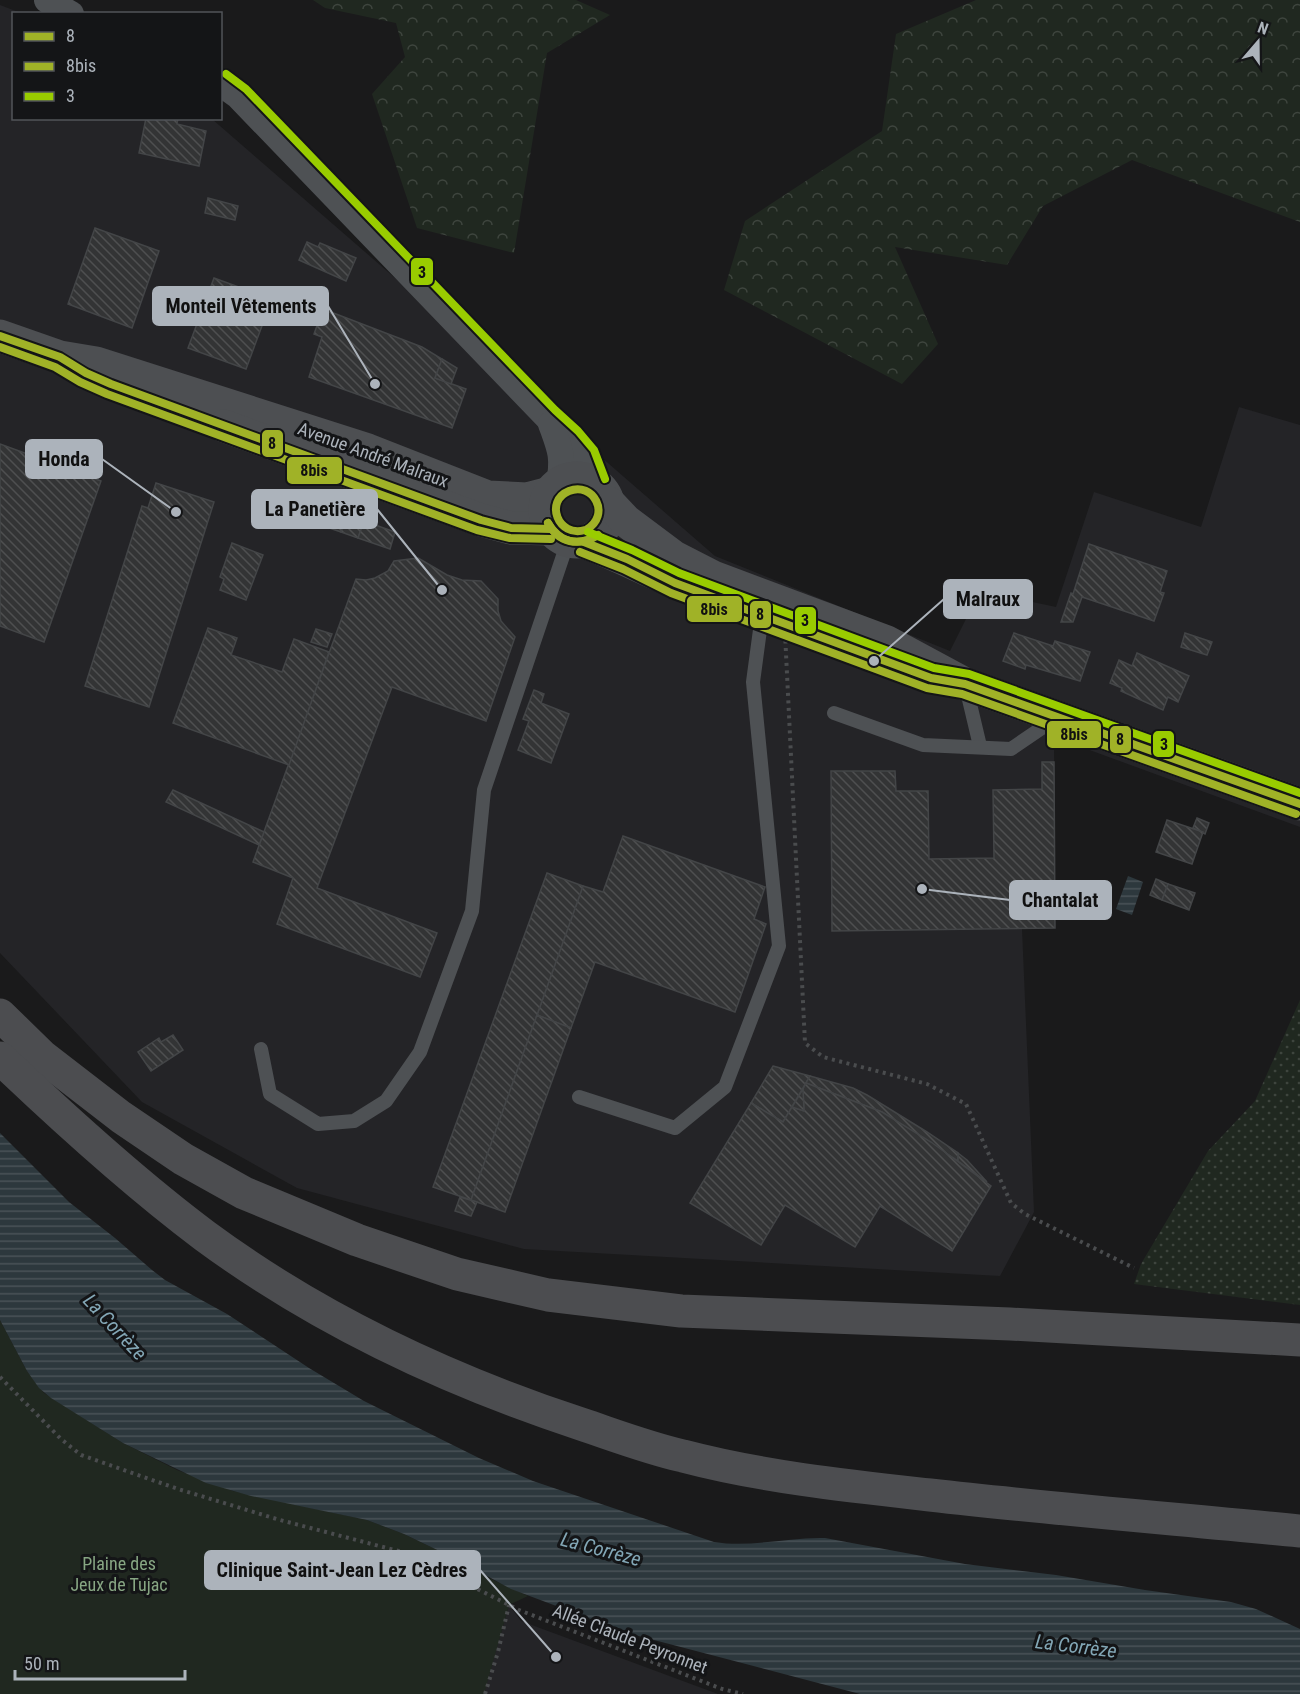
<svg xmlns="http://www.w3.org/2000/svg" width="1300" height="1694" viewBox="0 0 1300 1694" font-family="'Roboto Condensed',sans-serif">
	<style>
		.built { fill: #242427 }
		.grass { fill: url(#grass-dots) }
		.forest { fill: url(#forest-crowns) }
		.green { fill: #202820 }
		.water { fill: url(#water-rules) }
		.building { fill: url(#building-back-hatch); stroke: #434547; stroke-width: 1.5 }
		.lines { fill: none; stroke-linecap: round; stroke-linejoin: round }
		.path { stroke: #4a4c4e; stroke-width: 4; stroke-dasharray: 3 4.5; stroke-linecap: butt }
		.lane { stroke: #4e5154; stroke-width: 14 }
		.street { stroke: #4e5154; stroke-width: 26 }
		.secondary { stroke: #4d4f52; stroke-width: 33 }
		.highway { stroke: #4c4d50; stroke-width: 33 }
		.bus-1-casing { stroke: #141517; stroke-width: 12 }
		.bus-2-casing { stroke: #141517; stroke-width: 12 }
		.bus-3-casing { stroke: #141517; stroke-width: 12 }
		.bus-1 { stroke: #a0b227; stroke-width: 8 }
		.bus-2 { stroke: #a0b227; stroke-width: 8 }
		.bus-3 { stroke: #9c0; stroke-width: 8 }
		.labels { text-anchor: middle; stroke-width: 6; stroke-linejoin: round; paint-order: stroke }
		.street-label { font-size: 18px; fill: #acb3bb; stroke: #141517 }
		.park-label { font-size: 18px; fill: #87a683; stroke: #141517 }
		.water-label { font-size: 20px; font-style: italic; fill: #83a7b6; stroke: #141517 }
		.leader { fill: none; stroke: #acb3bb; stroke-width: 2 }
		.callout-dot { fill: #acb3bb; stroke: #141517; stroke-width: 2 }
		.callout { fill: #acb3bb; stroke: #acb3bb; stroke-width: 2 }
		.callout-label { font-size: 20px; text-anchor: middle; font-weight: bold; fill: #111 }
		.line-badge { stroke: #141517; stroke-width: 2 }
		.pale-badge-label { font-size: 16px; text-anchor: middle; font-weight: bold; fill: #111 }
	</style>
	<defs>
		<pattern id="grass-dots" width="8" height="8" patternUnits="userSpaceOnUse" patternTransform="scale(1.5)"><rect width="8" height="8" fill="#202820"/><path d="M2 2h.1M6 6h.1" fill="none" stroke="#3e453e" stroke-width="1.8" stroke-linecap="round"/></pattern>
		<pattern id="forest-crowns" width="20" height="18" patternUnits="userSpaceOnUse" patternTransform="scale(1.5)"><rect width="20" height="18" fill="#202820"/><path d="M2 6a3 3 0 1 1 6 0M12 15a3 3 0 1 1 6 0" fill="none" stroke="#3e453e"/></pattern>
		<pattern id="water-rules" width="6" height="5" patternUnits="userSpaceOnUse" patternTransform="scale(1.5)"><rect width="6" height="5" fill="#2d383d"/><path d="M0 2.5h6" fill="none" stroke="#495257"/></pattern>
		<pattern id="building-back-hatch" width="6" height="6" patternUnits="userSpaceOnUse" patternTransform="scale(1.5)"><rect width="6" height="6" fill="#333435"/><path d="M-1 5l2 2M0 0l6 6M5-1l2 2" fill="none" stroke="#4e4f50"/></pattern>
	</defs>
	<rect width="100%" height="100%" fill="#1a1a1b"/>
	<!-- built -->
	<g class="built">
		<polygon points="0,5 21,13 14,14 14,118 212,119 715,556 950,651 980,591 1056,607 1094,492 1201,527 1239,407 1300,425 1300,827 1054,737 1055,928 1022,929 1034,1212 1000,1276 524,1249 297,1188 142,1102 0,953"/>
		<polygon points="509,1605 521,1621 718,1694 483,1694"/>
	</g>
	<!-- grass -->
	<polygon class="grass" points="1300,1000 1300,1305 1134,1284 1141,1264 1208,1151 1255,1101"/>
	<!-- forest -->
	<g class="forest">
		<polygon points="313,0 576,0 610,15 547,53 514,253 417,228 372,94 405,57 396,23 325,8"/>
		<polygon points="976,0 1300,0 1300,222 1132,160 1043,206 1007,265 895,247 938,344 902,384 724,290 745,221 882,131 896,34"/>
	</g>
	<!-- green -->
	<polygon class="green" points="0,1320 27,1371 44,1393 123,1443 177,1470 233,1491 367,1520 404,1534 456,1559 487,1577 528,1596 509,1605 484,1694 0,1694"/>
	<!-- water -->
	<g class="water">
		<polygon points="1128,876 1143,882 1132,915 1116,909"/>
		<path d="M0 1133 69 1202 115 1238 152 1270 165 1280 227 1314 309 1368 364 1401 479 1458 533 1481 714 1542C751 1548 788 1537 825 1538L965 1564 1056 1575 1145 1590 1231 1602 1256 1609 1300 1629V1694H860L631 1634 511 1589 456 1559 404 1534 367 1520 251 1496 206 1483 123 1443 51 1398 39 1388 27 1371 0 1320Z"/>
	</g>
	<!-- building -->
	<g class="building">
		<polygon points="146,118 178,118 177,124 206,131 199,166 139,153"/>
		<polygon points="208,198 238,206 235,220 205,213"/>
		<polygon points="95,228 159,251 132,328 68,304"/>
		<polygon points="307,242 318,247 320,243 356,258 346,281 299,260"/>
		<polygon points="214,278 272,299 246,369 188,348"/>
		<polygon points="323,309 422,347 442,359 435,378 466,389 452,428 309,377 322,337 314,334"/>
		<polygon points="442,359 457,368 451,384 435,378"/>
		<polygon points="0,444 101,481 44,642 0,626"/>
		<polygon points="156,483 214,502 149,707 85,686 142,506 148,508"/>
		<polygon points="315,504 347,515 341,532 309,521"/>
		<polygon points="347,515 364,521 358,538 341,532"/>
		<polygon points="364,521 395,532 390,549 358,538"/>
		<polygon points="232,543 263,555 246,600 220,590 224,579 220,577"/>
		<polygon points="1089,544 1167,571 1160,592 1164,593 1154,621 1082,597 1073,622 1061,622 1071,593 1073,594"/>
		<polygon points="418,558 447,575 462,580 481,581 498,599 498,611 501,621 515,637 486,721 392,687 317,888 437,933 420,977 277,924 293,878 253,862 356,579 366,580 375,578 388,571 394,561"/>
		<polygon points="208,628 237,638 231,655 282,672 294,639 329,652 289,765 173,723"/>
		<polygon points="316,629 332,634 327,647 311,642"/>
		<polygon points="1014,633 1053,646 1055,641 1090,652 1080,681 1026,665 1025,669 1003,661"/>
		<polygon points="1185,633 1212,642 1207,655 1181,647"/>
		<polygon points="1137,653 1189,676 1178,702 1168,697 1163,710 1121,691 1122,688 1110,683 1119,660 1132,666"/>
		<polygon points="534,690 544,694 541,703 569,714 551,763 518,750 529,721 523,719"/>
		<polygon points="1042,762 1054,762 1055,928 832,931 831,771 895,771 896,791 928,791 929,859 994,858 993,790 1042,789"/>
		<polygon points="173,790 264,832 259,845 166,802"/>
		<polygon points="1197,818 1209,823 1205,834 1193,828"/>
		<polygon points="1167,820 1203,832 1192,864 1156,852"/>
		<polygon points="623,836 765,887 754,919 766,924 735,1012 595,962 571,1028 537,1015 583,886 603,892"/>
		<polygon points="547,873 583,886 471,1200 433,1187"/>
		<polygon points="1156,879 1168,884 1162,900 1150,895"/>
		<polygon points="1168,884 1195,893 1189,910 1162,900"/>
		<polygon points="537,1015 571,1028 505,1212 471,1200"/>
		<polygon points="173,1035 183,1050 151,1071 138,1052 159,1038 161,1042"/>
		<polygon points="773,1066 810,1076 783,1122 751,1103"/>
		<polygon points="810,1076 853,1088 867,1095 927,1132 958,1153 958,1161 882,1112 806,1083"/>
		<polygon points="806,1083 882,1112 931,1142 991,1186 952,1251 880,1206 855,1247 785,1205 761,1245 690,1203 751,1103 783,1122 792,1107 804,1111 803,1089"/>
		<polygon points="803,1089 804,1111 792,1107"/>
		<polygon points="958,1153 967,1160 987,1182 958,1161"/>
		<polygon points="460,1197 477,1202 471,1216 455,1211"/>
	</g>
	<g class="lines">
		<!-- path -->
		<g class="path">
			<polyline points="785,633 805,1043 823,1057 927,1084 966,1104 1011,1203 1025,1214 1134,1268"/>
			<polyline points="0,1377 61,1439 81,1455 178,1489 280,1520 406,1553 519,1610 722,1689 743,1694"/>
			<polyline points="485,1694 498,1652 509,1605"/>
		</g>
		<!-- lane -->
		<g class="lane">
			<polyline points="966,687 980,746"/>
			<polyline points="834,713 923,745 1011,749 1055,719"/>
			<polyline points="261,1049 270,1094 318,1124 354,1121 386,1101 420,1052 472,911 484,790 565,550 572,542"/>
			<polyline points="579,1097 675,1128 725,1087 779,946 753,682 762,615"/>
		</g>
		<!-- street -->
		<g class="street">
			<polyline points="47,0 71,14"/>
			<polyline points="220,83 238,96 548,418 571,439 585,456 595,483"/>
			<path d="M551 424C560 449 564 456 559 484"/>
		</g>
		<!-- secondary -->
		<g class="secondary">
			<polyline points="0,336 60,357 96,363 368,450 488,497 527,499 550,493"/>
			<polyline points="224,426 481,520 511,528 551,529"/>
			<circle cx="577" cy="510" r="32"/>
			<polyline points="609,503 626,521 674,557 713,577 887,642 965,684 1300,804"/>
			<path d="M584 542C625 558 663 579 703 593"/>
		</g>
		<!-- highway -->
		<g class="highway">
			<polyline points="0,1015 42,1056 121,1117 183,1159 244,1193 357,1240 457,1274 548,1295 681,1311 1010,1324 1300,1340"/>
			<path d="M0 1058C65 1120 133 1182 205 1236 319 1320 447 1380 581 1424 614 1435 648 1448 683 1456 763 1477 848 1486 930 1495 1053 1509 1177 1519 1300 1531"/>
		</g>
		<!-- bus-1 casing -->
		<g class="bus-1-casing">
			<g id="bus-1">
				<polyline points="0,336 60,357 86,373 111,384 481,520 511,528 551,529"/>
				<path d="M548 523C557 538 571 545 588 540"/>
				<path d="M548 523C558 543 579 547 598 535"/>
				<polyline points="584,542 627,559 675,583 931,678 965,684 1300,804"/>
			</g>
		</g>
		<!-- bus-2 casing -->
		<g class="bus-2-casing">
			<g id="bus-2">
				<polyline points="0,347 55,367 80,382 107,394 477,530 510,538 551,539"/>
				<path d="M585 530C558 538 544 501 569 491 593 481 612 515 586 530"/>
				<polyline points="580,552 623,569 671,593 927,688 962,694 1296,814"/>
			</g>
		</g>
		<!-- bus-3 casing -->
		<g class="bus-3-casing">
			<g id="bus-3">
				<polyline points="226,74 246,89 555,410 578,431 594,450 605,479"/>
				<polyline points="588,532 632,550 679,573 934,668 969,674 1300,793"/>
			</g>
		</g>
		<!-- bus-1 -->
		<use href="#bus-1" class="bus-1"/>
		<!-- bus-2 -->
		<use href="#bus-2" class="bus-2"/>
		<!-- bus-3 -->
		<use href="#bus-3" class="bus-3"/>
	</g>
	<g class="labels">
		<!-- street labels -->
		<g class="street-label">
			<text transform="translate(373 455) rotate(20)" y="6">Avenue André Malraux</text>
			<text transform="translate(630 1639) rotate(21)" y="6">Allée Claude Peyronnet</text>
		</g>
		<!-- park labels -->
		<g class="park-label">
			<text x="119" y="1570">Plaine des<tspan x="119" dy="21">Jeux de Tujac</tspan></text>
		</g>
		<!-- water labels -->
		<g class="water-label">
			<text transform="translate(115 1327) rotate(47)" y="7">La Corrèze</text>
			<text transform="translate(601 1549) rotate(15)" y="7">La Corrèze</text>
			<text transform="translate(1076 1646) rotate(7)" y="7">La Corrèze</text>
		</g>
	</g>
	<!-- callouts -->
	<path class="leader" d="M375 384L328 306M176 512L102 459M442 590L377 509M874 661L944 599M922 889L1010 900M556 1657L480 1570"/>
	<g class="callout-dot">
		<circle cx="375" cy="384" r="6"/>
		<circle cx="176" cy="512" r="6"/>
		<circle cx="442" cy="590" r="6"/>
		<circle cx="874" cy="661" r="6"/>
		<circle cx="922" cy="889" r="6"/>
		<circle cx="556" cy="1657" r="6"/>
	</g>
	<g class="callout">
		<rect x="153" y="287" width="175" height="38" rx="6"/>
		<rect x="26" y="440" width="76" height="38" rx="6"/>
		<rect x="252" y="490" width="125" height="38" rx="6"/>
		<rect x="944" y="580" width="88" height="38" rx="6"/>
		<rect x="1010" y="881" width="101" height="38" rx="6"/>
		<rect x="205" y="1551" width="275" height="38" rx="6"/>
	</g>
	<g class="callout-label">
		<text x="241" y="313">Monteil Vêtements</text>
		<text x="64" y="466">Honda</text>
		<text x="315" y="516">La Panetière</text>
		<text x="988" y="606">Malraux</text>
		<text x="1060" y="907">Chantalat</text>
		<text x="342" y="1577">Clinique Saint-Jean Lez Cèdres</text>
	</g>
	<g class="line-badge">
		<rect x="410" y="257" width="24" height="29" rx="6" fill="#9c0"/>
		<rect x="261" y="429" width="23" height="29" rx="6" fill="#a0b227"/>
		<rect x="286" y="456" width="57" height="29" rx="6" fill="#a0b227"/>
		<rect x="686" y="595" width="57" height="28" rx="6" fill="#a0b227"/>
		<rect x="749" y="600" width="23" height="29" rx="6" fill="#a0b227"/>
		<rect x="794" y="606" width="23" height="29" rx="6" fill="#9c0"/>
		<rect x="1046" y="720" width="56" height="29" rx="6" fill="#a0b227"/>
		<rect x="1109" y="725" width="23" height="29" rx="6" fill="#a0b227"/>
		<rect x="1152" y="730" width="23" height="28" rx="6" fill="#9c0"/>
	</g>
	<g class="pale-badge-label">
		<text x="422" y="278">3</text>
		<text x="272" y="449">8</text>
		<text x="314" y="476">8bis</text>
		<text x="714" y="615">8bis</text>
		<text x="760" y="620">8</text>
		<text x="805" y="626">3</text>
		<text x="1074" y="740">8bis</text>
		<text x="1120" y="745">8</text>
		<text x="1164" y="750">3</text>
	</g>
	<!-- legend -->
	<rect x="12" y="12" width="210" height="108" fill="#141517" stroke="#515459" stroke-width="1.5"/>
	<rect x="24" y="32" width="30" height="9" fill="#a0b227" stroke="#515459" stroke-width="1.5"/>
	<text x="66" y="42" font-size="18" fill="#acb3bb">8</text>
	<rect x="24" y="62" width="30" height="9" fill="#a0b227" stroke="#515459" stroke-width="1.5"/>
	<text x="66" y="72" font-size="18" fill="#acb3bb">8bis</text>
	<rect x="24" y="92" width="30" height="9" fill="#99cc00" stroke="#515459" stroke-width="1.5"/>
	<text x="66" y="102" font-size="18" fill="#acb3bb">3</text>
	<!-- north arrow -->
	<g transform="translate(1258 42) rotate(20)" stroke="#141517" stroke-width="4.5" paint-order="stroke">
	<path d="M0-4.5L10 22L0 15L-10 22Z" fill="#acb3bb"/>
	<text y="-9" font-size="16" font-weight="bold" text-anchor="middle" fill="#acb3bb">N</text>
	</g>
	<!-- scale -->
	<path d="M15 1670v9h170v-9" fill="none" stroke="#acb3bb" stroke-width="3"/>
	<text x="24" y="1670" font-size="18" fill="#acb3bb" stroke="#141517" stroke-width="4.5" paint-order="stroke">50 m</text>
</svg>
